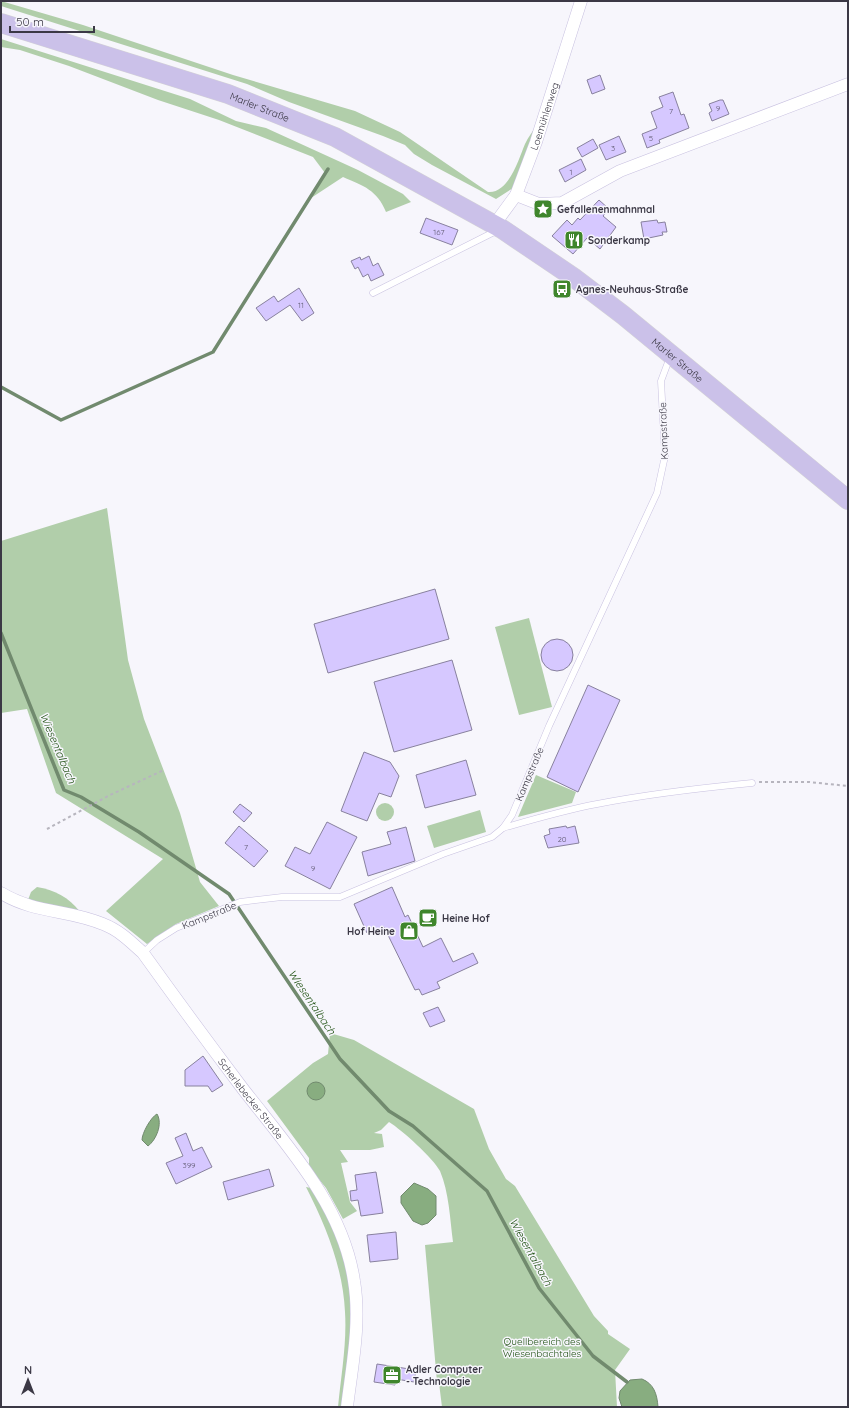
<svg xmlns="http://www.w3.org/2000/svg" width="849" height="1408" viewBox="0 0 849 1408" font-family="Quicksand,sans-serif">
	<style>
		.green { fill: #b1ceaa }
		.water { fill: #88ad80; stroke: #718a6e }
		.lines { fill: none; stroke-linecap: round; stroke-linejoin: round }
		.stream { stroke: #718a6e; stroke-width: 3.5 }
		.building { fill: #d6c8ff; stroke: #88819e }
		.lane-casing { stroke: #c8c1e0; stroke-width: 7 }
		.street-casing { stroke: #c8c1e0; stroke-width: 13 }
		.primary-casing { stroke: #d4d3d6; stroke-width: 20 }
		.path { stroke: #b7b5be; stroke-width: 2; stroke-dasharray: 3 3; stroke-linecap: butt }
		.lane { stroke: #fff; stroke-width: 6 }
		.street { stroke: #fff; stroke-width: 12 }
		.primary { stroke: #cbc1e9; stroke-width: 19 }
		.labels { text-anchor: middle; stroke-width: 3; stroke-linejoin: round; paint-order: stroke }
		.number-label { font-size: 8px; fill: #625c74 }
		.street-label { font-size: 10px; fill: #3b3845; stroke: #f7f6fc }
		.poi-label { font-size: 10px; font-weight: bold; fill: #3b3845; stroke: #f7f6fc; text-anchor: start }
		.park-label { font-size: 10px; fill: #225315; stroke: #f7f6fc }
		.water-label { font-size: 11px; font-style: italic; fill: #1f5112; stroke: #f7f6fc }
	</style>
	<rect width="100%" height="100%" fill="#f7f6fc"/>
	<!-- green -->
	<g class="green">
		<path d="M1 1 83 25 233 75 355 111 400 132 488 192C509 194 519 158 525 144 528 137 533 131 537 125L513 188 496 199 432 165 414 154 405 145 383 136 289 102 247 84 1 6Z"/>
		<path d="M1 39 190 99 236 121 266 128 358 170 403 194 411 202 386 212C377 190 364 186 343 177L311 198 325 173 313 157 219 120 158 100 69 66 20 50 1 47Z"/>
		<polygon points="107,508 128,660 144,719 180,813 200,882 219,906 176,924 147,944 106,911 163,859 56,793 27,709 1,713 1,541"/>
		<polygon points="529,618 552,707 519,715 495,627"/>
		<polygon points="536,775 576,792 572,803 518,817"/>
		<circle cx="385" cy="812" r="9"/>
		<polygon points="480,810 486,832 434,848 427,826"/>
		<path d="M37 887C54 890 69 897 80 912L28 900 31 892Z"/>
		<path d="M330 1033 354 1040 474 1109 489 1149 506 1179 515 1186 594 1316 608 1331V1334L630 1349 615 1370 617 1407H442L439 1383 437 1382 425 1245 453 1242C450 1219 449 1192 440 1171 433 1158 402 1130 389 1122L381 1130 374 1133 382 1134 384 1147 370 1150H340L348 1162 341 1163 350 1202 357 1211 343 1219 326 1188 309 1167V1158L267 1101 313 1063 328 1054Z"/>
		<path d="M306 1187 311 1188 328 1212 340 1243 351 1288V1325L343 1407H338C341 1376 347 1343 345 1312 343 1268 326 1226 306 1187Z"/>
	</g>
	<!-- water -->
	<g class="water">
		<circle cx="316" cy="1091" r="9"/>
		<path d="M157 1114C163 1124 156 1140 148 1146L142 1140C142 1133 151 1117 157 1114Z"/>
		<polygon points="414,1183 428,1189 436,1196 436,1215 428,1223 422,1225 413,1221 401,1203 401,1196"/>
		<path d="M642 1379C654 1384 657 1394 658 1407H622L619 1398 620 1391 630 1380Z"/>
	</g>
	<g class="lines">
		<!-- stream -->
		<g class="stream">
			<polyline points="1,387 61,420 213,352 328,169"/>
			<polyline points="1,633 64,790 81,797 139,832 229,894 340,1059 389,1111 413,1126 487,1191 539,1288 593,1356 627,1382"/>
		</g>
	</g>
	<!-- building -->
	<g class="building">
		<polygon points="600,75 605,89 592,94 587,80"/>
		<polygon points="673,92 681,115 684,114 689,128 659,140 660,143 647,148 642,134 657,128 651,112 663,107 659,97"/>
		<polygon points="720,100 723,100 729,114 712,121 709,113 712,111 709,104"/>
		<polygon points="619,136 626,152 606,160 599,145"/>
		<polygon points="593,139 598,148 582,157 577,148"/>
		<polygon points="581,159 586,170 565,182 559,170"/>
		<polygon points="599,200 609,209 603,216 616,227 600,249 587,238 573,254 552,236 567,220 572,225 578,218 580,220"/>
		<polygon points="426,218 458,230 452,245 420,233"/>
		<polygon points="657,220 658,223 665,222 667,232 662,232 663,235 644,239 641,222"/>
		<polygon points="369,256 373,266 378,263 384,275 371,281 368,274 363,277 358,267 355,269 351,261 360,257 361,260"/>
		<polygon points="299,288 314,313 302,321 290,305 266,321 256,308 274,296 278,302"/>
		<polygon points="435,589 449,639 328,673 314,624"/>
		<circle cx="557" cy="655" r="16"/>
		<polygon points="452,660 472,730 394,752 374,682"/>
		<polygon points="588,685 620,700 578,792 547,777"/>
		<polygon points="364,752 390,762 399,776 391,797 379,793 367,821 341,811"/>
		<polygon points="466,760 476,795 425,808 416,775"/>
		<polygon points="240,804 252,813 244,822 233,812"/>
		<polygon points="327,822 357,837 330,889 285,866 295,847 310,854"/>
		<polygon points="239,826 268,851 254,867 225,843"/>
		<polygon points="566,826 567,828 575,826 579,843 548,848 544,836 550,834 549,829"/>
		<polygon points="406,827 415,861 368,876 362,852 391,844 387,832"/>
		<polygon points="392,887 405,917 408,915 423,947 441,938 453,962 473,953 478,963 437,982 440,988 422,995 419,989 415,990 384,927 367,933 354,904"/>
		<polygon points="438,1007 445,1021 430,1027 423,1013"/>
		<polygon points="203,1056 223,1085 212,1092 208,1086 185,1086 185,1070"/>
		<polygon points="186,1133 193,1151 202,1147 212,1167 176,1184 166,1163 183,1156 175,1138"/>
		<polygon points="269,1169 274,1186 228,1200 223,1182"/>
		<polygon points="376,1172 383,1213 361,1216 358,1200 351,1201 350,1191 357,1190 355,1175"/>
		<polygon points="396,1232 398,1259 370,1262 367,1235"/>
		<polygon points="377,1364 416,1370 414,1382 396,1379 395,1385 374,1382"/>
	</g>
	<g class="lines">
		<!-- lane casing -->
		<g class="lane-casing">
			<g id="lane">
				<polyline points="373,293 498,230"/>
				<path d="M503 828C534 819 565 810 597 804 648 794 700 788 752 783"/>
				<polyline points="143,953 157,940 176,928 240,902 282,897 340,897 443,854 492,837 503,828 512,815 549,726 657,493 665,456 661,381 670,357"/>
			</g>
		</g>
		<!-- street casing -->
		<g class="street-casing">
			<g id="street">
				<polyline points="516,195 539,204 562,203 620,171 848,84"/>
				<path id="s1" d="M494 225 516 195 536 142 581 1"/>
				<path id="s2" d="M1 893C36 914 68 909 103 924 119 930 131 942 143 953 176 999 209 1044 243 1089 288 1147 343 1206 354 1281 361 1322 352 1366 347 1407"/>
			</g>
		</g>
		<!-- primary casing -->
		<g class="primary-casing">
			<g id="primary">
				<path id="s3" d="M1 23 228 94 335 137 502 229 573 277 623 315 848 500"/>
			</g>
		</g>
		<!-- path -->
		<g class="path">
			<polyline points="759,782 809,782 848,786"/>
			<polyline points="47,829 110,795 164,770"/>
		</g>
		<!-- lane -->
		<use href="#lane" class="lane"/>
		<!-- street -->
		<use href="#street" class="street"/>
		<!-- primary -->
		<use href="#primary" class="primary"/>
	</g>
	<!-- icons -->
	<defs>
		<g id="sight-square" transform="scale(1)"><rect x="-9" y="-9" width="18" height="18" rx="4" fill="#3f862c" stroke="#f7f6fc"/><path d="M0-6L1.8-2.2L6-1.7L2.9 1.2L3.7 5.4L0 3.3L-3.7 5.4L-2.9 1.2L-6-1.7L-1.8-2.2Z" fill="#fff"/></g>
		<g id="restaurant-square" transform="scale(1)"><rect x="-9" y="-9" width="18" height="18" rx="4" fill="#3f862c" stroke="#f7f6fc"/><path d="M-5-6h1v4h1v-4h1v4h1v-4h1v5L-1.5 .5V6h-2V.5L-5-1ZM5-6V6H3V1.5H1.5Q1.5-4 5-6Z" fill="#fff"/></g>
		<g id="bus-square" transform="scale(1)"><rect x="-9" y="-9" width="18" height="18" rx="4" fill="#3f862c" stroke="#f7f6fc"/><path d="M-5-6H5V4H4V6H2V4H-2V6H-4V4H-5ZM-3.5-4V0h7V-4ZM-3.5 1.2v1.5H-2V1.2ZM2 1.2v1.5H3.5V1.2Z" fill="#fff"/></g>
		<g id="cafe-square" transform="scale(1)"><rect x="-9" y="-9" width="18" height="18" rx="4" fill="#3f862c" stroke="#f7f6fc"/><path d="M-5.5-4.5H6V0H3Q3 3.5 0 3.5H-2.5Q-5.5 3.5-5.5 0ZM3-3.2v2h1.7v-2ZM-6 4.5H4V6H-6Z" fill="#fff"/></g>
		<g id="shop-square" transform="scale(1)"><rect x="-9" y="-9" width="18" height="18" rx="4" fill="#3f862c" stroke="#f7f6fc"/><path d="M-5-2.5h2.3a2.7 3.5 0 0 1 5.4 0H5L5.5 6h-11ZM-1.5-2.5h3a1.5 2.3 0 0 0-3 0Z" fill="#fff"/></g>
		<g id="office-square" transform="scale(1)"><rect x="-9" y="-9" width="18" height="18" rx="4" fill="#3f862c" stroke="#f7f6fc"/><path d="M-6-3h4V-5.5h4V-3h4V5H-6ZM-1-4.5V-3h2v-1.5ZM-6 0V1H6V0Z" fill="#fff"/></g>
	</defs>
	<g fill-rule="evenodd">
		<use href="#sight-square" x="543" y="209"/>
		<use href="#restaurant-square" x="574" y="240"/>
		<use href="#bus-square" x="562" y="289"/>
		<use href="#cafe-square" x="428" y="918"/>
		<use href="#shop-square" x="409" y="931"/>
		<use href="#office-square" x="392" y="1375"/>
	</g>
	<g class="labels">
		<!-- number labels -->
		<g class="number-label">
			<text x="718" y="111">9</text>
			<text x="671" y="114">7</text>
			<text x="651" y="141">5</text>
			<text x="613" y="151">3</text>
			<text x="571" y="175">1</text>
			<text x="439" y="235">167</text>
			<text x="301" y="308">11</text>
			<text x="562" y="842">20</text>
			<text x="246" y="850">7</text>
			<text x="313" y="871">9</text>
			<text x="189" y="1168">399</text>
		</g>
		<!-- street labels -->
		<g class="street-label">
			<text dy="4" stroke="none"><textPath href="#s3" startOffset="272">Marler Straße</textPath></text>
			<text dy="4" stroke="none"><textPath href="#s1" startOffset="121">Loemühlenweg</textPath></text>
			<text dy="4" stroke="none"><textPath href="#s3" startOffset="763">Marler Straße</textPath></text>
			<text transform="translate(663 431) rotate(-92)" y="4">Kampstraße</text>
			<text transform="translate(529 774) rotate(-67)" y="4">Kampstraße</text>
			<text transform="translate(209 915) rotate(-22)" y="4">Kampstraße</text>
			<text dy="4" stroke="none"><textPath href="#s2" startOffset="338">Scherlebecker Straße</textPath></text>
		</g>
		<!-- poi labels -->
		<g class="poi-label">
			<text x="557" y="213">Gefallenenmahnmal</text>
			<text x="588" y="244">Sonderkamp</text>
			<text x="576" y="293">Agnes-Neuhaus-Straße</text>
			<text x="442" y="922">Heine Hof</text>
			<text x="395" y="935" text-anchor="end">Hof Heine</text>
			<text x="406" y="1373">Adler Computer<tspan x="406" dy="12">- Technologie</tspan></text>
		</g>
		<!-- park labels -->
		<g class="park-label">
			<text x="542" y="1345">Quellbereich des<tspan x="542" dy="12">Wiesenbachtales</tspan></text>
		</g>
		<!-- water labels -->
		<g class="water-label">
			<text transform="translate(58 748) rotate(67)" y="4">Wiesentalbach</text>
			<text transform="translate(312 1002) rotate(56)" y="4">Wiesentalbach</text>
			<text transform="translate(531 1252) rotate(61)" y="4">Wiesentalbach</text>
		</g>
	</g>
	<!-- border -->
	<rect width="849" height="1408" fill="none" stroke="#3b3845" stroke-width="4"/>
	<!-- north arrow -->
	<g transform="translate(28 1380)" stroke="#f7f6fc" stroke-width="3" paint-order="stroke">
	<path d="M0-3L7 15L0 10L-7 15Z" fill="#3b3845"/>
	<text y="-6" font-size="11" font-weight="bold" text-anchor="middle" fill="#3b3845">N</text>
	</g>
	<!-- scale -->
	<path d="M10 26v6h84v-6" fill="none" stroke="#3b3845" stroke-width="2"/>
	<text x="16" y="26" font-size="12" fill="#3b3845" stroke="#f7f6fc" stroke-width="3" paint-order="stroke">50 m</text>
</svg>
